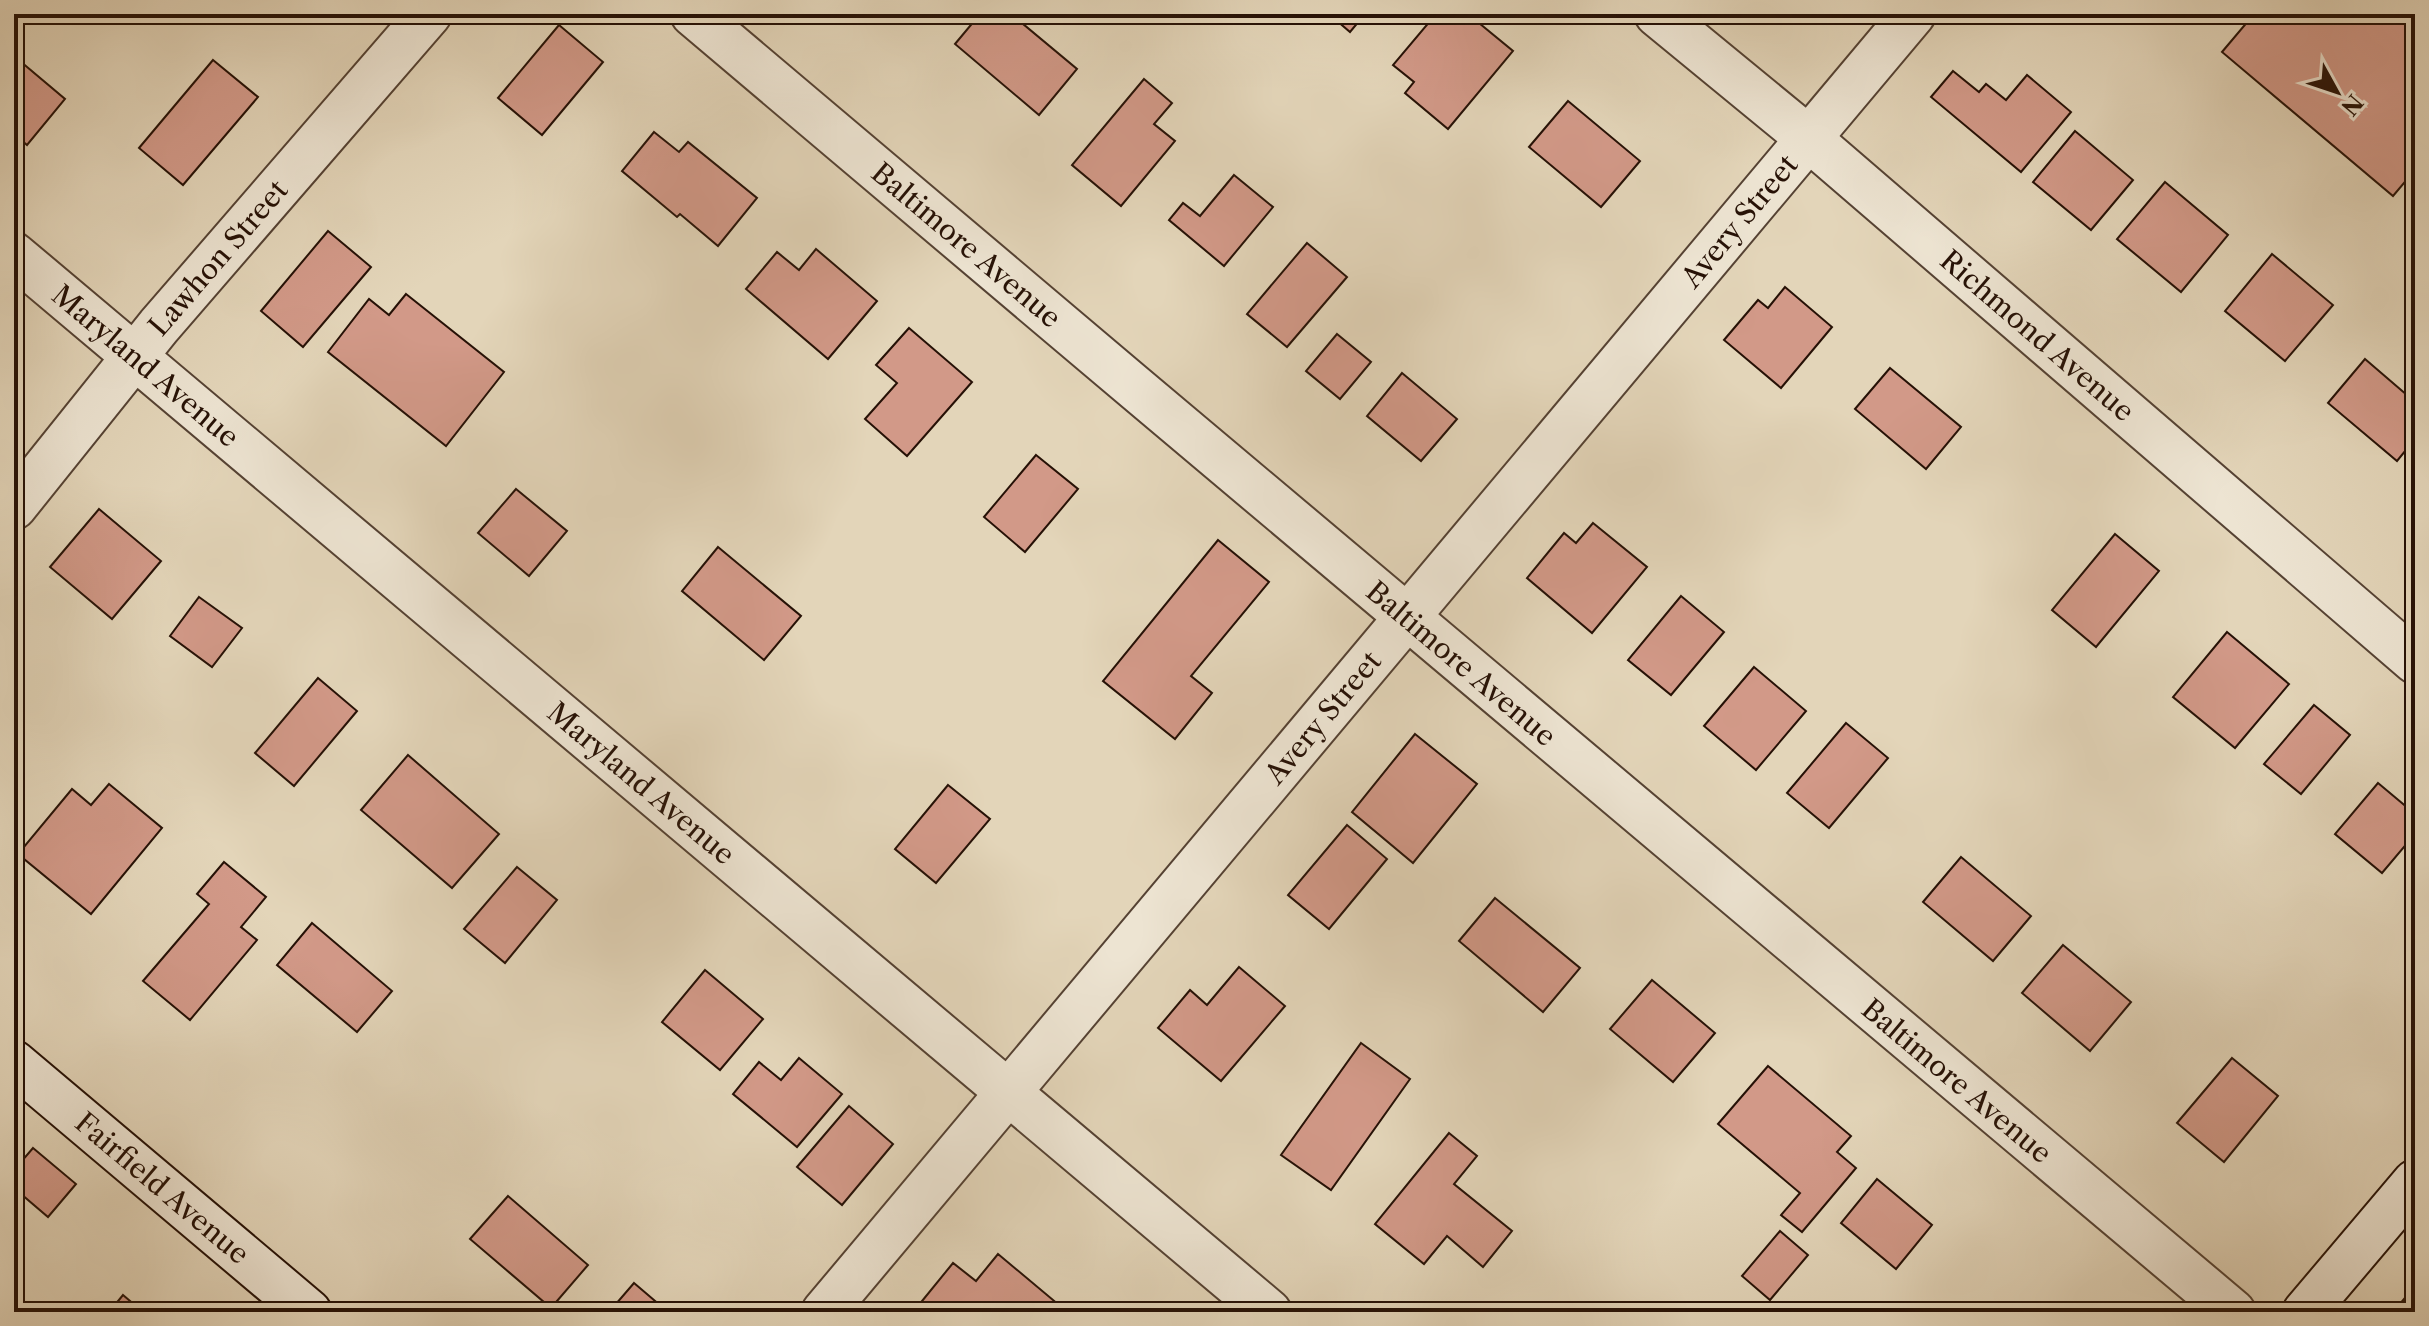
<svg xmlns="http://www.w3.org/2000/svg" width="2429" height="1326" viewBox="0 0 2429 1326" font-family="'Libre Caslon Text',serif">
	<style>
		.building { fill: #d29988; stroke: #261106; stroke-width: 2 }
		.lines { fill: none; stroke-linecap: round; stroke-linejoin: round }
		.street-casing { stroke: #554233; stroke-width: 48 }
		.secondary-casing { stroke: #261106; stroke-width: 48 }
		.street { stroke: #ede4d2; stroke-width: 44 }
		.secondary { stroke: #ede4d2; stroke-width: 44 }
		.labels { text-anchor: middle; stroke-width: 7; stroke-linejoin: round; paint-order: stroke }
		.street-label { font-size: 28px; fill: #261106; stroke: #ede4d2 }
	</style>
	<rect width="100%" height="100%" fill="#e3d5b9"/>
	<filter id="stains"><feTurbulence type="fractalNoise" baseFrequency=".0025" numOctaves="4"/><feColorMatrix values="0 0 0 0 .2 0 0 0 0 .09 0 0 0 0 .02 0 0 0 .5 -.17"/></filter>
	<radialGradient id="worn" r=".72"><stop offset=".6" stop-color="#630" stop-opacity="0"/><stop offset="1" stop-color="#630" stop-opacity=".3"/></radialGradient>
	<!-- building -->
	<g class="building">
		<polygon points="980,14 1011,14 1077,69 1039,115 955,44"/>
		<polygon points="1329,14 1365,14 1350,32"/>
		<polygon points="1436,14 1468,14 1513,51 1448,129 1405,93 1414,82 1393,65"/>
		<polygon points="2254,14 2415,14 2415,170 2393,196 2222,52"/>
		<polygon points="559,25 603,62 542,135 498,98"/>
		<polygon points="14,56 65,99 27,145 14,134"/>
		<polygon points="213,60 258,97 183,185 139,148"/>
		<polygon points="1953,71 1979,92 1986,84 2006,100 2027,75 2071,112 2021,172 1931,97"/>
		<polygon points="1144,79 1172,103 1154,124 1175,141 1121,206 1072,165"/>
		<polygon points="1568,101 1640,161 1601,207 1529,147"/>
		<polygon points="2075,131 2133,180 2091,230 2033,182"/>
		<polygon points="654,132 679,152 688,142 757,198 718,246 680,214 677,217 622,171"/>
		<polygon points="1234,175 1273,207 1224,266 1169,220 1183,203 1200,216"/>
		<polygon points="2165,182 2228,235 2181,292 2117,239"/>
		<polygon points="328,231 371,267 303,347 261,311"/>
		<polygon points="1307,243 1347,277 1287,347 1247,314"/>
		<polygon points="816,249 877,301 828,359 746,289 777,252 799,270"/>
		<polygon points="2272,254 2333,305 2285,361 2225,311"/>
		<polygon points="1785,287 1832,327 1781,388 1724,340 1758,300 1768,308"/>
		<polygon points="406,294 504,372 446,446 328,352 369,299 389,315"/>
		<polygon points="909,328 972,382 907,456 865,419 897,383 876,365"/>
		<polygon points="1337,334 1371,362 1340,399 1306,371"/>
		<polygon points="2365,359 2415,402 2415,439 2397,461 2328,403"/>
		<polygon points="1890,368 1961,427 1926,469 1855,409"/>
		<polygon points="1402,373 1457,419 1421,461 1367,416"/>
		<polygon points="1036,455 1078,489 1025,552 984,517"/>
		<polygon points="516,489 567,531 529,576 478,533"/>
		<polygon points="99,509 161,561 112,619 50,567"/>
		<polygon points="1593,523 1647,567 1592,633 1527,578 1564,533 1576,543"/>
		<polygon points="2115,534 2159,571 2096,647 2052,610"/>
		<polygon points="1218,540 1269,582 1191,676 1212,693 1175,739 1103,681"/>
		<polygon points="718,547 801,616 764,660 682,591"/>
		<polygon points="1681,596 1724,632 1671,695 1628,660"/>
		<polygon points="199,597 242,628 212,667 170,636"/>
		<polygon points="2227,632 2289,684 2235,748 2173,697"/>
		<polygon points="1754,667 1806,711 1756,770 1704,726"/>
		<polygon points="318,678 357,711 294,786 255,753"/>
		<polygon points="2314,705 2350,735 2301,794 2264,764"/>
		<polygon points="1846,723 1888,758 1829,828 1787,793"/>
		<polygon points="1415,734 1477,784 1413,863 1352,812"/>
		<polygon points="408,755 499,834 452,888 361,810"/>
		<polygon points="2378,783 2415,814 2415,834 2382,873 2335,834"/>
		<polygon points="109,784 162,828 91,914 18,854 72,789 91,805"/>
		<polygon points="948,785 990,819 936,883 895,849"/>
		<polygon points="1347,825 1387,859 1329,929 1288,895"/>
		<polygon points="1961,857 2031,916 1993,961 1923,902"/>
		<polygon points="224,862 266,897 241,927 257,940 190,1020 143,981 209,904 197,894"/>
		<polygon points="517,867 557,900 505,963 464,929"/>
		<polygon points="1495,898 1580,968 1543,1012 1459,941"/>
		<polygon points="312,923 392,991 357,1032 277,965"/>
		<polygon points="2063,945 2131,1002 2090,1051 2022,993"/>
		<polygon points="1239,967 1285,1006 1221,1081 1158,1028 1190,990 1207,1005"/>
		<polygon points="705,970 763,1019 720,1070 662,1022"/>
		<polygon points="1652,980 1715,1033 1673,1082 1610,1029"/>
		<polygon points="1361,1043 1410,1079 1331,1190 1281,1155"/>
		<polygon points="799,1058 842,1094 797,1147 733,1094 759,1062 781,1080"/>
		<polygon points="2232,1058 2278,1096 2224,1162 2177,1123"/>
		<polygon points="1768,1066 1851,1136 1837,1152 1856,1168 1802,1232 1781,1215 1800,1193 1718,1124"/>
		<polygon points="849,1106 893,1144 842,1205 797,1167"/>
		<polygon points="1449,1133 1477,1156 1454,1184 1512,1231 1483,1267 1447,1236 1424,1264 1375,1224"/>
		<polygon points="33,1148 76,1184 48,1217 14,1188 14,1170"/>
		<polygon points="1877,1179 1932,1225 1896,1269 1841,1223"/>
		<polygon points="508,1196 588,1265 551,1308 470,1239"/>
		<polygon points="1780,1231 1808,1255 1770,1300 1742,1276"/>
		<polygon points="998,1254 1065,1310 1063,1312 970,1312 961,1305 955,1312 925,1312 918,1306 953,1263 976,1281"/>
		<polygon points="634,1283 668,1312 609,1312"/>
		<polygon points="2415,1286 2415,1312 2393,1312"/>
		<polygon points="123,1295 143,1312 109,1312"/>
	</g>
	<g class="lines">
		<!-- street casing -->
		<g class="street-casing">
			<g id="street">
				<path id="s1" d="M693 14C1206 447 1717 882 2233 1312"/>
				<path id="s2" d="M1657 14 1808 138 2415 661"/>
				<path id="s3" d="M14 255 1269 1312"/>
				<path id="s4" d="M14 507 159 326 429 14"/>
				<path id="s5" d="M824 1312 1913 14"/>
			</g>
		</g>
		<!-- secondary casing -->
		<g class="secondary-casing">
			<g id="secondary">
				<path id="s6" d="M14 1063 309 1312"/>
				<polyline points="2305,1312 2415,1182"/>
			</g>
		</g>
		<!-- street -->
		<use href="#street" class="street"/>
		<!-- secondary -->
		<use href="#secondary" class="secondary"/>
	</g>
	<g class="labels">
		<!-- street labels -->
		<g class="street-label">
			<text dy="10" stroke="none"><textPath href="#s5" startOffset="1424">Avery Street</textPath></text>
			<text dy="10" stroke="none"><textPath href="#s1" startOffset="358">Baltimore Avenue</textPath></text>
			<text dy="10" stroke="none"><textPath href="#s4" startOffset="322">Lawhon Street</textPath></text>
			<text dy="10" stroke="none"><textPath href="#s2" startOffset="498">Richmond Avenue</textPath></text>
			<text dy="10" stroke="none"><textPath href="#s3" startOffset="172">Maryland Avenue</textPath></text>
			<text dy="10" stroke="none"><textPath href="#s1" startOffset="1006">Baltimore Avenue</textPath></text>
			<text dy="10" stroke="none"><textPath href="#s5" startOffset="776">Avery Street</textPath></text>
			<text dy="10" stroke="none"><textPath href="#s3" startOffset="820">Maryland Avenue</textPath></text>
			<text dy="10" stroke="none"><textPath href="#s1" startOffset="1654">Baltimore Avenue</textPath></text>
			<text dy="10" stroke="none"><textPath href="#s6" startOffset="194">Fairfield Avenue</textPath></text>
		</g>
	</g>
	<!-- margin -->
	<rect width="2429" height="1326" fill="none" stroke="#e3d5b9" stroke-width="48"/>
	<rect x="16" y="16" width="2397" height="1294" fill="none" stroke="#261106" stroke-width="4"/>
	<rect x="24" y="24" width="2381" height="1278" fill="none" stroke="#261106" stroke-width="2"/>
	<!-- north arrow -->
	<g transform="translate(2337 92) rotate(130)" stroke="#ede4d2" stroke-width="6" paint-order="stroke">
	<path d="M0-6L14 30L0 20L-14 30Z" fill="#261106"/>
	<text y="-12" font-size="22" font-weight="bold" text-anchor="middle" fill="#261106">N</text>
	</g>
	<rect width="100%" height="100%" filter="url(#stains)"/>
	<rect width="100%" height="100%" fill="url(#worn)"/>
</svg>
